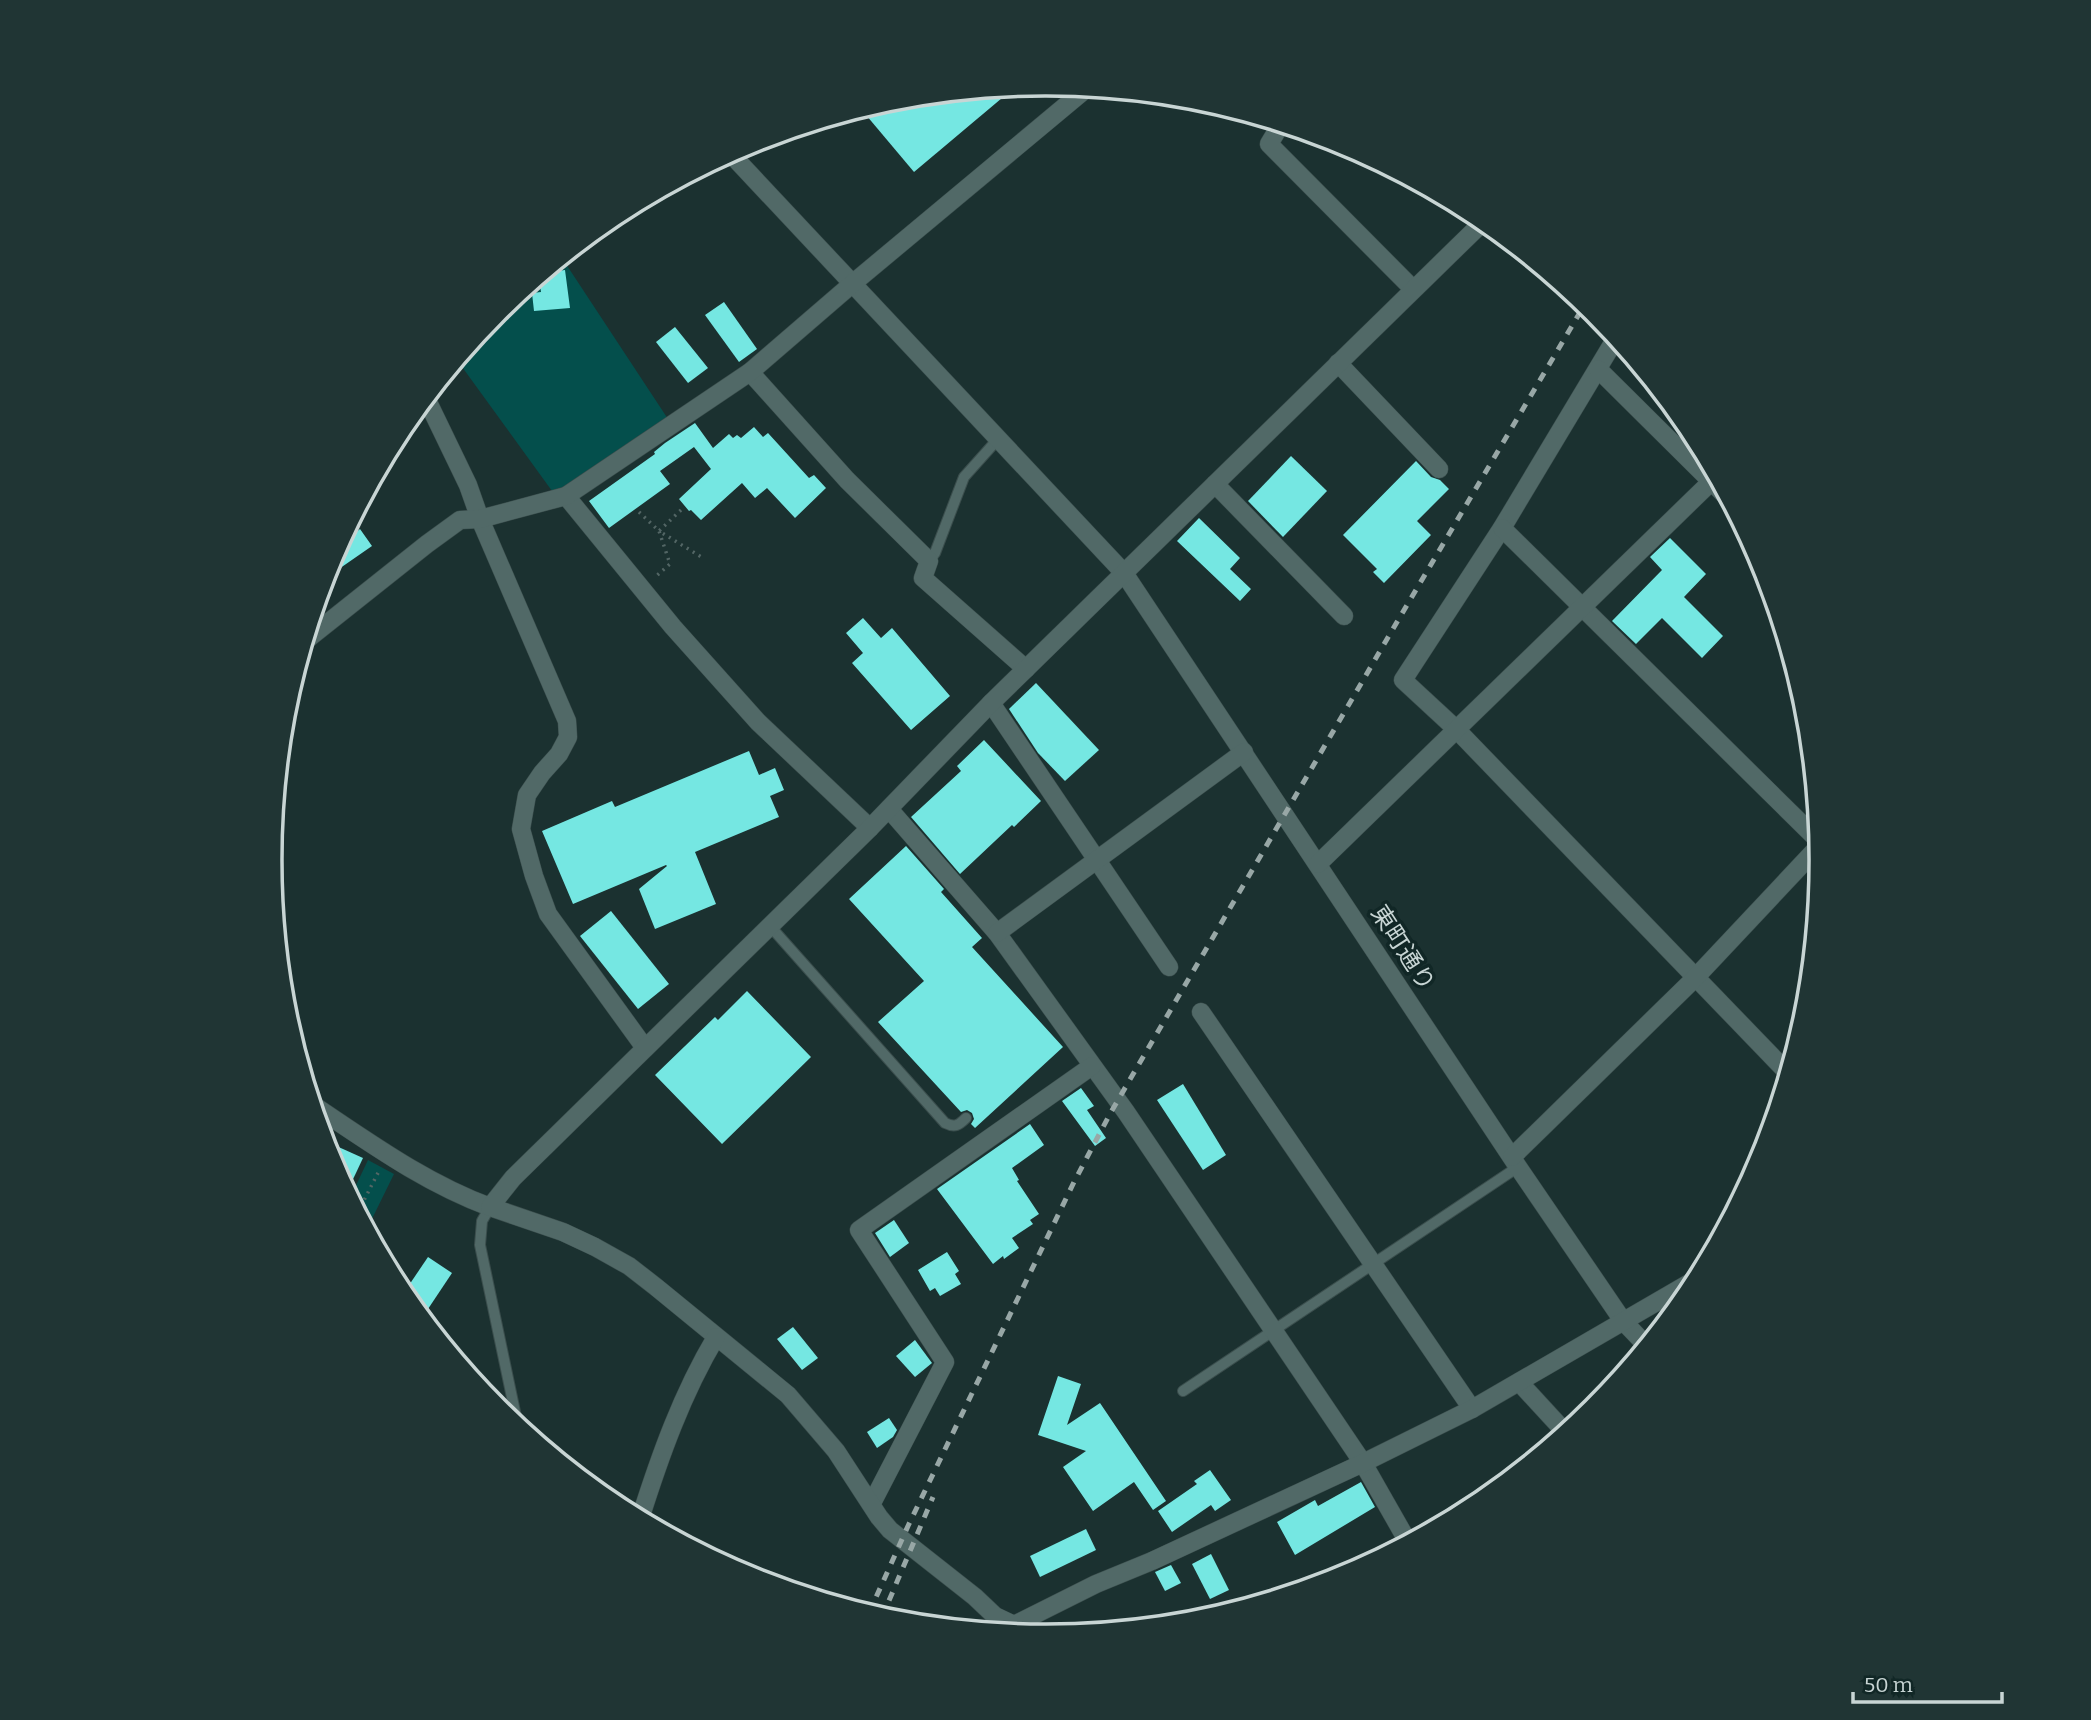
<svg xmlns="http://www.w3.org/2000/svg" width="2091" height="1720" viewBox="0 0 2091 1720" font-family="Bitter,'Noto Sans JP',serif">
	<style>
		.green { fill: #044f4c }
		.building { fill: #75e7e2 }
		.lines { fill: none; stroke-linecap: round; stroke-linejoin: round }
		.lane-casing { stroke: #3b4e4d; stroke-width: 12 }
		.street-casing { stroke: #3b4e4d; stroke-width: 19 }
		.secondary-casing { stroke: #3b4e4d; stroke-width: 19 }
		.path { stroke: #536665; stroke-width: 3.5; stroke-dasharray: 2 5; stroke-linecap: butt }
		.lane { stroke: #516967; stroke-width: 10 }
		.street { stroke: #516967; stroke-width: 18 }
		.secondary { stroke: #516967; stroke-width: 18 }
		.rail { stroke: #98a7a6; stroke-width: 5; stroke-dasharray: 9 9; stroke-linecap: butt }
		.labels { text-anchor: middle; stroke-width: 7; stroke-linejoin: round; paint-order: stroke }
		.street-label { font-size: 24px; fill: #c8d5d4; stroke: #112726 }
		.rim { fill: none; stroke: #c8d5d4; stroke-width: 3.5 }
	</style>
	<rect width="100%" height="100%" fill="#1b3130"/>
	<!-- green -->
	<g class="green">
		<polygon points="562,258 668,419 564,488 552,491 457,360 497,311"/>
		<polygon points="368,1160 394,1174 367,1229 350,1198"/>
	</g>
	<!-- building -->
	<g class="building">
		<polygon points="995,89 1002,98 914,172 861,109 895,99"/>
		<polygon points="565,270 570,308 534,311 532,293 541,292 539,277 543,273"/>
		<polygon points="724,302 757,349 739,362 705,315"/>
		<polygon points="675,327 708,368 688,383 656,342"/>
		<polygon points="695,423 713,448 729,434 733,438 737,435 741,438 754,427 763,437 768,433 809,478 814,475 826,488 795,518 767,488 755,498 742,483 701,520 691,510 689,511 679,499 711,469 694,447 660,471 670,484 609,528 589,501 655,454 654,452 665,443"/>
		<polygon points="1291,456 1327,491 1283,537 1248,501"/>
		<polygon points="1416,461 1431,477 1440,480 1449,489 1417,521 1431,535 1384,583 1373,572 1377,569 1343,535"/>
		<polygon points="1199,518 1240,558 1230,569 1251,589 1240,601 1177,541"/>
		<polygon points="360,529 372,546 323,580 329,563 345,532 349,538"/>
		<polygon points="1670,538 1706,574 1684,597 1723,636 1702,658 1662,618 1636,644 1612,621 1662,570 1650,557"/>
		<polygon points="863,618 881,638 892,628 950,696 911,730 852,663 863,653 846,633"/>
		<polygon points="1036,683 1099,750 1065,781 1038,753 1009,709"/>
		<polygon points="984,740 1041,801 1014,827 1012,825 960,874 911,817 961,771 957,766"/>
		<polygon points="749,751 759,775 775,768 784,790 770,796 779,817 695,852 716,904 655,929 639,889 667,866 666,865 573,904 542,831 612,801 615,807"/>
		<polygon points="906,846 944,889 941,892 982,938 972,947 1063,1047 975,1128 971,1124 974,1119 972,1113 967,1110 961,1112 878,1022 924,981 849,899"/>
		<polygon points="611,911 669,984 638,1009 580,936"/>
		<polygon points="747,991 811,1057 722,1144 655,1075 715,1017 718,1020"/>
		<polygon points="1183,1084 1226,1155 1203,1170 1157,1100"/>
		<polygon points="1081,1088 1094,1106 1087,1110 1106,1138 1095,1146 1062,1101"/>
		<polygon points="1030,1124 1044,1145 1012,1168 1019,1180 1017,1181 1039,1214 1030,1220 1033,1224 1012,1238 1019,1248 1004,1259 1003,1256 993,1264 937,1189"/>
		<polygon points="323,1140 363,1158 347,1192 328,1157"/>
		<polygon points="894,1220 909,1243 890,1257 875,1233"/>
		<polygon points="947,1252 959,1271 955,1274 961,1284 940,1296 935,1288 930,1291 918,1270"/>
		<polygon points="428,1257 452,1273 422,1318 403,1294"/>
		<polygon points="793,1327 818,1358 802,1370 777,1339"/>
		<polygon points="915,1340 932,1363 915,1377 896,1356"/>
		<polygon points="1058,1376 1081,1384 1067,1425 1100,1403 1166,1501 1153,1510 1134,1482 1093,1511 1063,1467 1086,1451 1038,1435"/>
		<polygon points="889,1418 897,1430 893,1437 877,1448 867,1432"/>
		<polygon points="1210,1470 1231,1500 1215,1511 1211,1505 1172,1532 1158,1511 1197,1484 1194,1481"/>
		<polygon points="1361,1482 1375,1507 1295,1555 1277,1522 1315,1500 1318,1506"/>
		<polygon points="1086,1529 1096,1550 1040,1577 1030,1556"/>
		<polygon points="1211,1554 1229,1590 1210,1599 1192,1564"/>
		<polygon points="1171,1565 1181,1583 1165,1591 1155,1572"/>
	</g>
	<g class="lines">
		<!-- lane casing -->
		<g class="lane-casing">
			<g id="lane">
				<polyline points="929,561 935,553 964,477 998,439"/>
				<path d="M770 926 945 1123C955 1128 959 1125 966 1118"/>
				<polyline points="490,1207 482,1221 480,1245 518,1426"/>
				<polyline points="1183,1391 1518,1167"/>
			</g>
		</g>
		<!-- street casing -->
		<g class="street-casing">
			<g id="street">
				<polyline points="1281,124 1269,144 1413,289"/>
				<polyline points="730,153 1124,573 1518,1167 1623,1321 1646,1345"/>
				<polyline points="1616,338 1502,528 1403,680 1456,729 1788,1073"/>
				<polyline points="1338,363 1439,469"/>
				<polyline points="1598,369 1726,496"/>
				<polyline points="750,372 847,480 929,561 923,578 1026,669"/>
				<polyline points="426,398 468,485 480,519 567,721 568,737 559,754 542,773 527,795 521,829 534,876 548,914 645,1048"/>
				<polyline points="1215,484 1344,616"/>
				<polyline points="566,496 673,627 758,722 870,828"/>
				<polyline points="1502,528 1820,842"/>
				<polyline points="305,641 427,544 460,520 480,519 566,496 750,372 852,284 1087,88"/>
				<polyline points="991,703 1169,967"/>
				<polyline points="889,809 997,933 1126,1112 1363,1463 1408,1542"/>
				<polyline points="1318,864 1716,477"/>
				<polyline points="997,933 1244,752"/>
				<polyline points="1201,1012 1472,1409"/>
				<path d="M313 1105C370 1143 425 1183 490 1207"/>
				<polyline points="1512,1157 1695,978 1820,845"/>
				<polyline points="1519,1382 1565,1432"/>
				<polyline points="872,1503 945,1362 859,1230 1092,1066"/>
			</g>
		</g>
		<!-- secondary casing -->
		<g class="secondary-casing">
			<g id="secondary">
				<polyline points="1484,221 991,703 870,828 513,1178 490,1207 563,1232 595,1247 629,1266 656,1287 788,1395 836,1451 879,1517 890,1530 975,1597 995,1616 1014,1625 1096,1584 1152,1561 1363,1463 1472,1409 1698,1278"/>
				<path d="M640 1519C660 1456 682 1394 716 1337"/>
			</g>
		</g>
		<!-- path -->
		<g class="path">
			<polyline points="681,510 659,531 703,558"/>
			<polyline points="639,512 659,531 670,564 654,578"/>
			<polyline points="358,1212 380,1169"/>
		</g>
		<!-- lane -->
		<use href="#lane" class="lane"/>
		<!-- street -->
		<use href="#street" class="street"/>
		<!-- secondary -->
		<use href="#secondary" class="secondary"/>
		<!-- rail -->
		<g class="rail">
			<polyline points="869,1613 908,1526 1074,1182 1111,1112 1397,622 1585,304"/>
			<polyline points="882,1617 933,1497"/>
		</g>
	</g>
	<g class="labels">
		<!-- street labels -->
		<g class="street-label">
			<text transform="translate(1403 948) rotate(57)" y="8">東町通り</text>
		</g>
	</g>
	<!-- crop -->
	<path d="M0 0H2091V1720H0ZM1045 96H1046A763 763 0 0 1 1809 859V861A763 763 0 0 1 1046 1624H1045A763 763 0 0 1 282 861V859A763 763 0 0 1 1045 96Z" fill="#203534" fill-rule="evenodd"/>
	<path class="rim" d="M1045 96H1046A763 763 0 0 1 1809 859V861A763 763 0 0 1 1046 1624H1045A763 763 0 0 1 282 861V859A763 763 0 0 1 1045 96Z"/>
	<!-- scale -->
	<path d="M1853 1692v10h149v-10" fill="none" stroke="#c8d5d4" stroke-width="3.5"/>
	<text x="1864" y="1692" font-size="21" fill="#c8d5d4" stroke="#112726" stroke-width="5" paint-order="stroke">50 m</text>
</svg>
